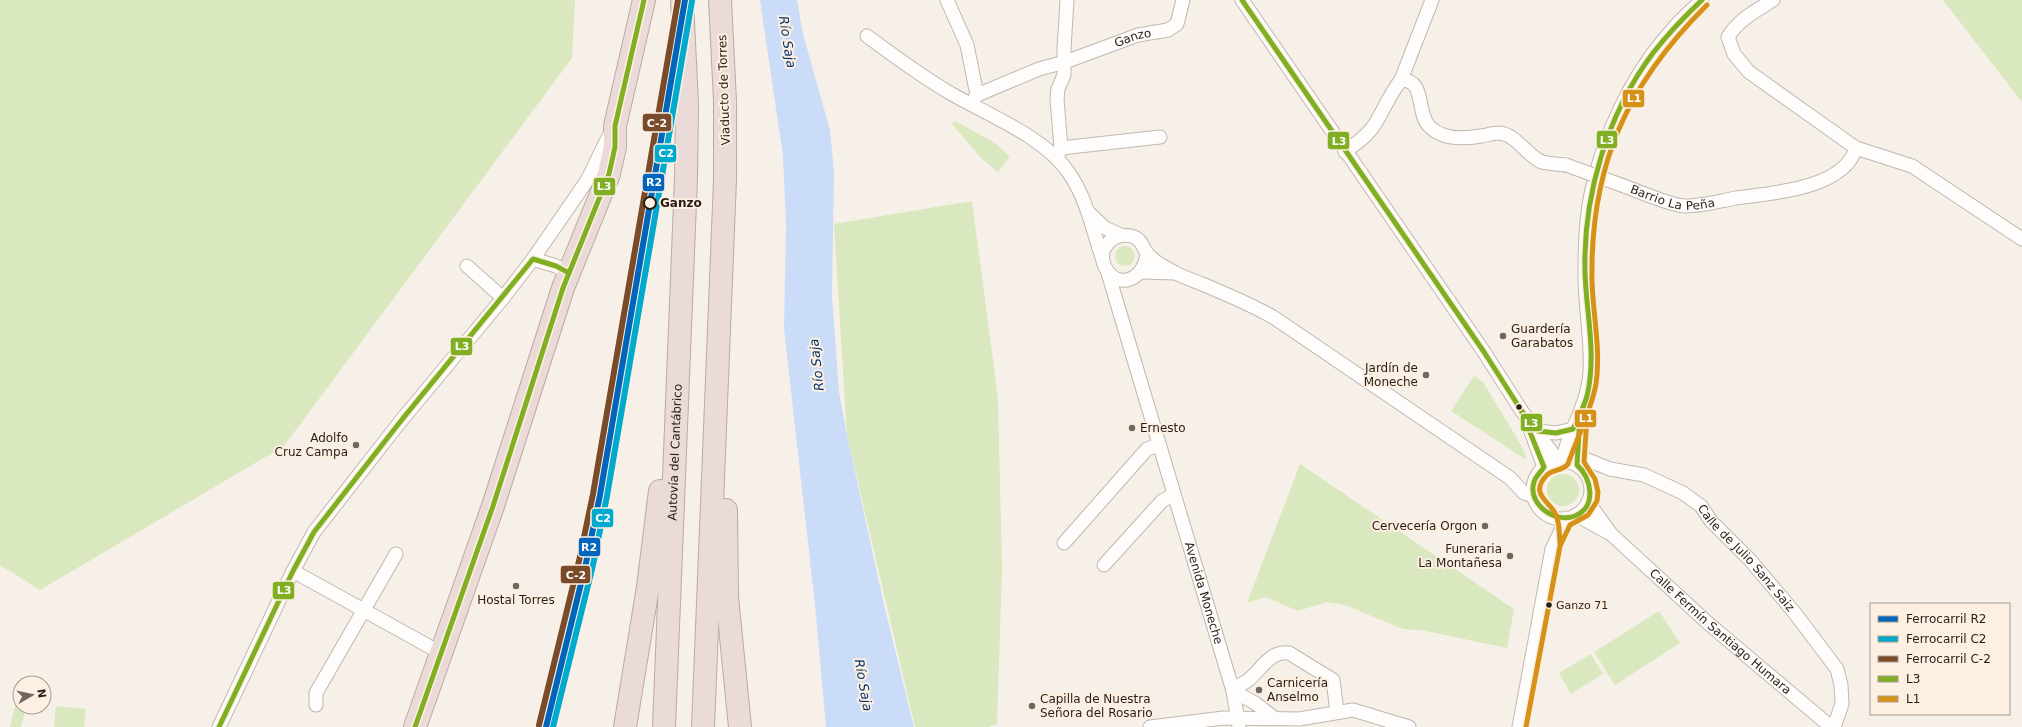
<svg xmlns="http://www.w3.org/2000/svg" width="2022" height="727" viewBox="0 0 2022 727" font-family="'DejaVu Sans',sans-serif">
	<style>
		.green { fill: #d9e8be }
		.water { fill: #cadcf7 }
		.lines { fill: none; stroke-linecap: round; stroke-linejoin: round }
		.street-casing { stroke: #beb8b0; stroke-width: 15 }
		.highway-casing { stroke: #bca9a3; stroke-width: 24 }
		.street { stroke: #fefdfc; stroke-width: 13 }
		.highway { stroke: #eadbd8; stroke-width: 22 }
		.street-bridge-casing { stroke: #beb8b0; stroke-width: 15; stroke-linecap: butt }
		.street-bridge { stroke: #fefdfc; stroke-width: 13 }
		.bus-1-casing { stroke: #fdf0e2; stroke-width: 8 }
		.bus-2-casing { stroke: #fdf0e2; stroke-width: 8 }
		.bus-1 { stroke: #80af24; stroke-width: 5 }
		.bus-2 { stroke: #d69218; stroke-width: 5 }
		.rail-1-casing { stroke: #fdf0e2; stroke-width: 9 }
		.rail-2-casing { stroke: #fdf0e2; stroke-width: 9 }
		.rail-3-casing { stroke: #fdf0e2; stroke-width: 9 }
		.rail-1 { stroke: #0065bd; stroke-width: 6 }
		.rail-2 { stroke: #00a9ce; stroke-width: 6 }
		.rail-3 { stroke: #7a4b2a; stroke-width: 6 }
		.stop-dot { fill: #fdf0e2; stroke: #261e15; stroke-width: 2 }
		.poi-dot { fill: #6f685f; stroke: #fdf0e2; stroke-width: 1.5 }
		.bus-dot { fill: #261e15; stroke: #fdf0e2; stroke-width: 1.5 }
		.labels { text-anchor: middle; stroke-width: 4; stroke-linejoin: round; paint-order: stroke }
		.bus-label { font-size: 11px; fill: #261e15; stroke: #fdf0e2; text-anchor: start }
		.street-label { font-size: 12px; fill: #261e15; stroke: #fdf0e2 }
		.stop-label { font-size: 12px; font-weight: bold; fill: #261e15; stroke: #fdf0e2; text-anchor: start }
		.poi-label { font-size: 12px; fill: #261e15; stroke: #fdf0e2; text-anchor: start }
		.water-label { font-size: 13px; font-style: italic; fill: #073670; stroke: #fdf0e2 }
		.line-badge { stroke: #fdf0e2; stroke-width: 1.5 }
		.badge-label { font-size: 11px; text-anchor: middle; font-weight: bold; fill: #fff }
	</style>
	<rect width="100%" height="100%" fill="#f7f0e8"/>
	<!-- green -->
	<g class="green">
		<polygon points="0,0 575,0 572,58 284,446 40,590 0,565"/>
		<polygon points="1943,0 2022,0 2022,102"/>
		<polygon points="955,121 995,143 1010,157 998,172 981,158 952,124"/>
		<polygon points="972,201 998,398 1002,569 997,724 988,727 915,727 847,435 834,224"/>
		<circle cx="1125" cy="256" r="10"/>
		<polygon points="1474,376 1483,382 1521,445 1526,456 1525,459 1451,411"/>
		<polygon points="1300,464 1514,609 1507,648 1426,631 1403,629 1345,605 1327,602 1298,611 1265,597 1247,603"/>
		<circle cx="1563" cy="490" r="16"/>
		<polygon points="1659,611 1680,643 1615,685 1594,652"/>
		<polygon points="1591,654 1603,674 1571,694 1559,673"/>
		<polygon points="16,703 20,704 20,707 26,707 21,727 10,727"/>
		<polygon points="56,706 86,709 84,727 54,727"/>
	</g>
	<!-- water -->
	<polygon class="water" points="760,0 797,0 803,34 830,130 834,171 832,295 839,392 847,435 884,605 914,727 826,727 815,605 784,329 786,225 783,156"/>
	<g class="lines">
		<!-- street casing -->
		<g class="street-casing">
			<g id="street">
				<polyline points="947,0 967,45 977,95"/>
				<polyline points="1242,0 1484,352 1521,410 1558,461"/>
				<path d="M1773 0C1757 10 1738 20 1728 37L1734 54 1749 72 1856 148 1912 166 2022 239"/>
				<path d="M867 36C894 56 921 76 950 93 988 115 1045 137 1069 173 1087 199 1092 229 1102 257"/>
				<polyline points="1401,80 1432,0"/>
				<path id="s1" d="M971 104 977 95 1039 69 1065 62 1138 35 1168 30 1177 24 1183 0"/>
				<polyline points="1061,148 1160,137"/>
				<path d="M1345 152C1356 143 1368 136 1375 124 1384 109 1390 94 1401 80 1427 80 1415 113 1430 127 1443 140 1464 139 1481 136 1487 135 1494 133 1499 133 1516 134 1527 156 1542 162 1549 164 1559 164 1566 165"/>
				<polyline points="1057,157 1061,148 1057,99 1058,89 1064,75 1064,49 1067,0"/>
				<path id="s2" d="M1624 186C1638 191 1672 206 1685 206 1702 206 1720 201 1736 198 1772 193 1844 189 1856 148"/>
				<polyline points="1089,213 1105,228 1121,235"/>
				<path d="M1147 253C1145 280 1117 291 1105 267 1096 249 1113 232 1131 236 1141 238 1142 246 1147 253 1152 260 1166 268 1174 272 1182 277 1193 280 1202 284 1226 294 1250 304 1273 317L1510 478 1524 493 1534 496"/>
				<polyline points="533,259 556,266 569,273"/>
				<polyline points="467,266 503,298"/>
				<polyline points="1142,272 1175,273"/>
				<path id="s3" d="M1108 273 1233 691 1239 727"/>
				<polyline points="1530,429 1544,467"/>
				<polyline points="1538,431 1556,433 1573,429"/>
				<path id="s4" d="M1578 456 1610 469 1644 475 1683 493 1701 506 1711 521 1750 560 1794 612 1837 669 1841 685 1842 704 1834 727"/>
				<path d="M1562 461C1569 430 1588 405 1590 372 1592 337 1584 304 1585 269 1585 245 1586 218 1591 194 1603 136 1632 74 1672 30 1681 19 1692 10 1702 0"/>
				<circle cx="1562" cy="490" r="29"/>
				<polyline points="1577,463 1580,421"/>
				<path id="s5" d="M1588 502 1611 534 1709 624 1831 727"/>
				<polyline points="1576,515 1607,532"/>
				<polyline points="1064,543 1147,449 1159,445"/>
				<polyline points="1104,565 1162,501 1173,495"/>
				<polyline points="293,571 441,653"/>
				<path d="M1233 688C1237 686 1243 684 1247 681 1261 671 1268 651 1289 653L1333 680 1337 712"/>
				<polyline points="1233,691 1255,703 1274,718"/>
				<polyline points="316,705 316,693 396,554"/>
				<path d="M219 727 293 571 314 532 400 422 503 298 533 259 586 182C596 165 602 146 613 130"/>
				<polyline points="1150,727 1224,718 1299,719 1353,710 1409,727"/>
				<polyline points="1519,727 1552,549 1567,518"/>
			</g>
		</g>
		<!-- highway casing -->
		<g class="highway-casing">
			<g id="highway">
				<polyline points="726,510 727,597 740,727"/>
				<polyline points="415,727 493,506 563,288 609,174 615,147 615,126 644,0"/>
				<polyline points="625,727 648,587 660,491"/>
				<path id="s6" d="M664 727 686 178 687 105 682 0"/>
				<polyline points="703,727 725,180 725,101 720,0"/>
			</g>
		</g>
		<!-- street -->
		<use href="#street" class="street"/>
		<!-- highway -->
		<use href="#highway" class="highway"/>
		<!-- street-bridge casing -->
		<g class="street-bridge-casing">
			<polyline id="street-bridge" points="1566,165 1624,186"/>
		</g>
		<!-- street-bridge -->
		<use href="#street-bridge" class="street-bridge"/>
		<!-- bus-1 casing -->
		<g class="bus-1-casing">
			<g id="bus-1">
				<path d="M1242 0 1484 352 1521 410 1538 431 1556 433 1573 429C1578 418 1584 407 1587 396 1597 354 1586 313 1585 272 1583 196 1607 114 1653 53 1668 34 1684 17 1702 0"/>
				<path d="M1521 410 1544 467C1541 472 1535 477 1534 482 1527 504 1555 524 1575 516 1597 507 1592 478 1577 465L1580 415"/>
				<polyline points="219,727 293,571 314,532 400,422 533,259 556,266 569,273"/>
				<polyline points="415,727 493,506 563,288 609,174 615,147 615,126 644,0"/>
			</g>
		</g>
		<!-- bus-2 casing -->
		<g class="bus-2-casing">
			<g id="bus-2">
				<path d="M1560 543C1559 534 1560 524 1556 515 1551 502 1528 494 1547 475 1553 469 1563 471 1568 464 1577 438 1591 411 1596 384 1601 350 1593 315 1592 281 1590 167 1626 85 1707 5"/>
				<polyline points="1526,727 1560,546 1570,525 1588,515 1597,501 1598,492 1595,479 1584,462 1587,417"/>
			</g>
		</g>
		<!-- bus-1 -->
		<use href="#bus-1" class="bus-1"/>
		<!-- bus-2 -->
		<use href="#bus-2" class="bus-2"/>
		<!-- rail-1 casing -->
		<g class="rail-1-casing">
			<polyline id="rail-1" points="546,727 586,563 600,495 685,0"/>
		</g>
		<!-- rail-2 casing -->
		<g class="rail-2-casing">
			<polyline id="rail-2" points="553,727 593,565 607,496 692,1"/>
		</g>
		<!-- rail-3 casing -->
		<g class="rail-3-casing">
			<polyline id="rail-3" points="539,725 579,561 593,494 678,0"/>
		</g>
		<!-- rail-1 -->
		<use href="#rail-1" class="rail-1"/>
		<!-- rail-2 -->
		<use href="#rail-2" class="rail-2"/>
		<!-- rail-3 -->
		<use href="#rail-3" class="rail-3"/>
	</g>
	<!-- markers -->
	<circle class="stop-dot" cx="650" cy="203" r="6"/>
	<g class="poi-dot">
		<circle cx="1503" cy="336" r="4"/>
		<circle cx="1426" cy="375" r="4"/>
		<circle cx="1132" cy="428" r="4"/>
		<circle cx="356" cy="445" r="4"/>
		<circle cx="1485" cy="526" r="4"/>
		<circle cx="1510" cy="556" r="4"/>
		<circle cx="516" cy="586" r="4"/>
		<circle cx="1259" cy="690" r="4"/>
		<circle cx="1032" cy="706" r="4"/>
	</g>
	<g class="bus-dot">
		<circle cx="1519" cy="407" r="3.5"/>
		<circle cx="1549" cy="605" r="3.5"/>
	</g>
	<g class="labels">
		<!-- bus labels -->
		<g class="bus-label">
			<text x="1556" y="609">Ganzo 71</text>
		</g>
		<!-- street labels -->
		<g class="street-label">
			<text dy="4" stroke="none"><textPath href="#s1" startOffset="177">Ganzo</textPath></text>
			<text transform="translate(724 90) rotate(-92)" y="4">Viaducto de Torres</text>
			<text dy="4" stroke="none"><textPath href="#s2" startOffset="51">Barrio La Peña</textPath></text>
			<text dy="4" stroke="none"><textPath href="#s6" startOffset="275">Autovía del Cantábrico</textPath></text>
			<text dy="4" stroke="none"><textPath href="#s4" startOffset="203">Calle de Julio Sanz Saiz</textPath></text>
			<text dy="4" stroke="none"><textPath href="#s3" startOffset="334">Avenida Moneche</textPath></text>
			<text dy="4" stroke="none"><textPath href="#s5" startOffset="186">Calle Fermín Santiago Humara</textPath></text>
		</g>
		<!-- stop labels -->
		<g class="stop-label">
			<text x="660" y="207">Ganzo</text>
		</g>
		<!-- poi labels -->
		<g class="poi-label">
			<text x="1511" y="333">Guardería<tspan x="1511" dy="14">Garabatos</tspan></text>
			<text x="1418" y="372" text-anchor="end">Jardín de<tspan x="1418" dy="14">Moneche</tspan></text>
			<text x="1140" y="432">Ernesto</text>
			<text x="348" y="442" text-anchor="end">Adolfo<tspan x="348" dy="14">Cruz Campa</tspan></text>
			<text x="1477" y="530" text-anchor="end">Cervecería Orgon</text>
			<text x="1502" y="553" text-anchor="end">Funeraria<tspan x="1502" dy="14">La Montañesa</tspan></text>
			<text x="516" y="604" text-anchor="middle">Hostal Torres</text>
			<text x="1267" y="687">Carnicería<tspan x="1267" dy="14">Anselmo</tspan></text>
			<text x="1040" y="703">Capilla de Nuestra<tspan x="1040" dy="14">Señora del Rosario</tspan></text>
		</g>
		<!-- water labels -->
		<g class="water-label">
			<text transform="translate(788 42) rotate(81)" y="5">Río Saja</text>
			<text transform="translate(816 365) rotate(-96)" y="5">Río Saja</text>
			<text transform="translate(864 685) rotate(80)" y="5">Río Saja</text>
		</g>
	</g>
	<g class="line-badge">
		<rect x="1622" y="89" width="23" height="19" rx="4" fill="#d69218"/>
		<rect x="642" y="113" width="30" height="19" rx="4" fill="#7a4b2a"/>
		<rect x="1596" y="130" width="22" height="19" rx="4" fill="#80af24"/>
		<rect x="1327" y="131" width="23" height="19" rx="4" fill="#80af24"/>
		<rect x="654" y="144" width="23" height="19" rx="4" fill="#00a9ce"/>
		<rect x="642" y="173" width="23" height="19" rx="4" fill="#0065bd"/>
		<rect x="593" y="177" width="23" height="19" rx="4" fill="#80af24"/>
		<rect x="450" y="337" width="23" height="19" rx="4" fill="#80af24"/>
		<rect x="1574" y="409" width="23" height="19" rx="4" fill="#d69218"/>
		<rect x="1520" y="413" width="23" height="19" rx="4" fill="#80af24"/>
		<rect x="591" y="508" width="23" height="20" rx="4" fill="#00a9ce"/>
		<rect x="578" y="537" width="23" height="20" rx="4" fill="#0065bd"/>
		<rect x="560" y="565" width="31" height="19" rx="4" fill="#7a4b2a"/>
		<rect x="272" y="581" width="23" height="19" rx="4" fill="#80af24"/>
	</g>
	<g class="badge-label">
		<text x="1634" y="102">L1</text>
		<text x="657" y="127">C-2</text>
		<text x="1607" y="144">L3</text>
		<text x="1339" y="145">L3</text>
		<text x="666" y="157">C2</text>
		<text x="654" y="186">R2</text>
		<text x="604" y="190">L3</text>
		<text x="462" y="350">L3</text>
		<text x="1586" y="422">L1</text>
		<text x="1531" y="427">L3</text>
		<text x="603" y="522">C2</text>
		<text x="589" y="551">R2</text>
		<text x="576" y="579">C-2</text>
		<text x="284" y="594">L3</text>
	</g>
	<!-- legend -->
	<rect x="1870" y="603" width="140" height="112" fill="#fdf0e2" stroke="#a79c90"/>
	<rect x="1878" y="616" width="20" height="6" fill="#0065bd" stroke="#a79c90"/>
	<text x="1906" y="623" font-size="12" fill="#261e15">Ferrocarril R2</text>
	<rect x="1878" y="636" width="20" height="6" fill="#00a9ce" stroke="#a79c90"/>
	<text x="1906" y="643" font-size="12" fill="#261e15">Ferrocarril C2</text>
	<rect x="1878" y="656" width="20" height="6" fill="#7a4b2a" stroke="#a79c90"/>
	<text x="1906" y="663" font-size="12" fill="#261e15">Ferrocarril C-2</text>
	<rect x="1878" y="676" width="20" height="6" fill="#80af24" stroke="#a79c90"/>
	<text x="1906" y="683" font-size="12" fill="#261e15">L3</text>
	<rect x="1878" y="696" width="20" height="6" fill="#d69218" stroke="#a79c90"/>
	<text x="1906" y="703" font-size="12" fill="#261e15">L1</text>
	<!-- north arrow -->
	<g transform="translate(32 695) rotate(81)"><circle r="19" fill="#fdf0e2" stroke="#a79c90"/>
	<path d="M0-3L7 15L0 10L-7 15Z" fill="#6f685f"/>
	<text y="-6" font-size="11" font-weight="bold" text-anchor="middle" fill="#261e15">N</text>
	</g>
</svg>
